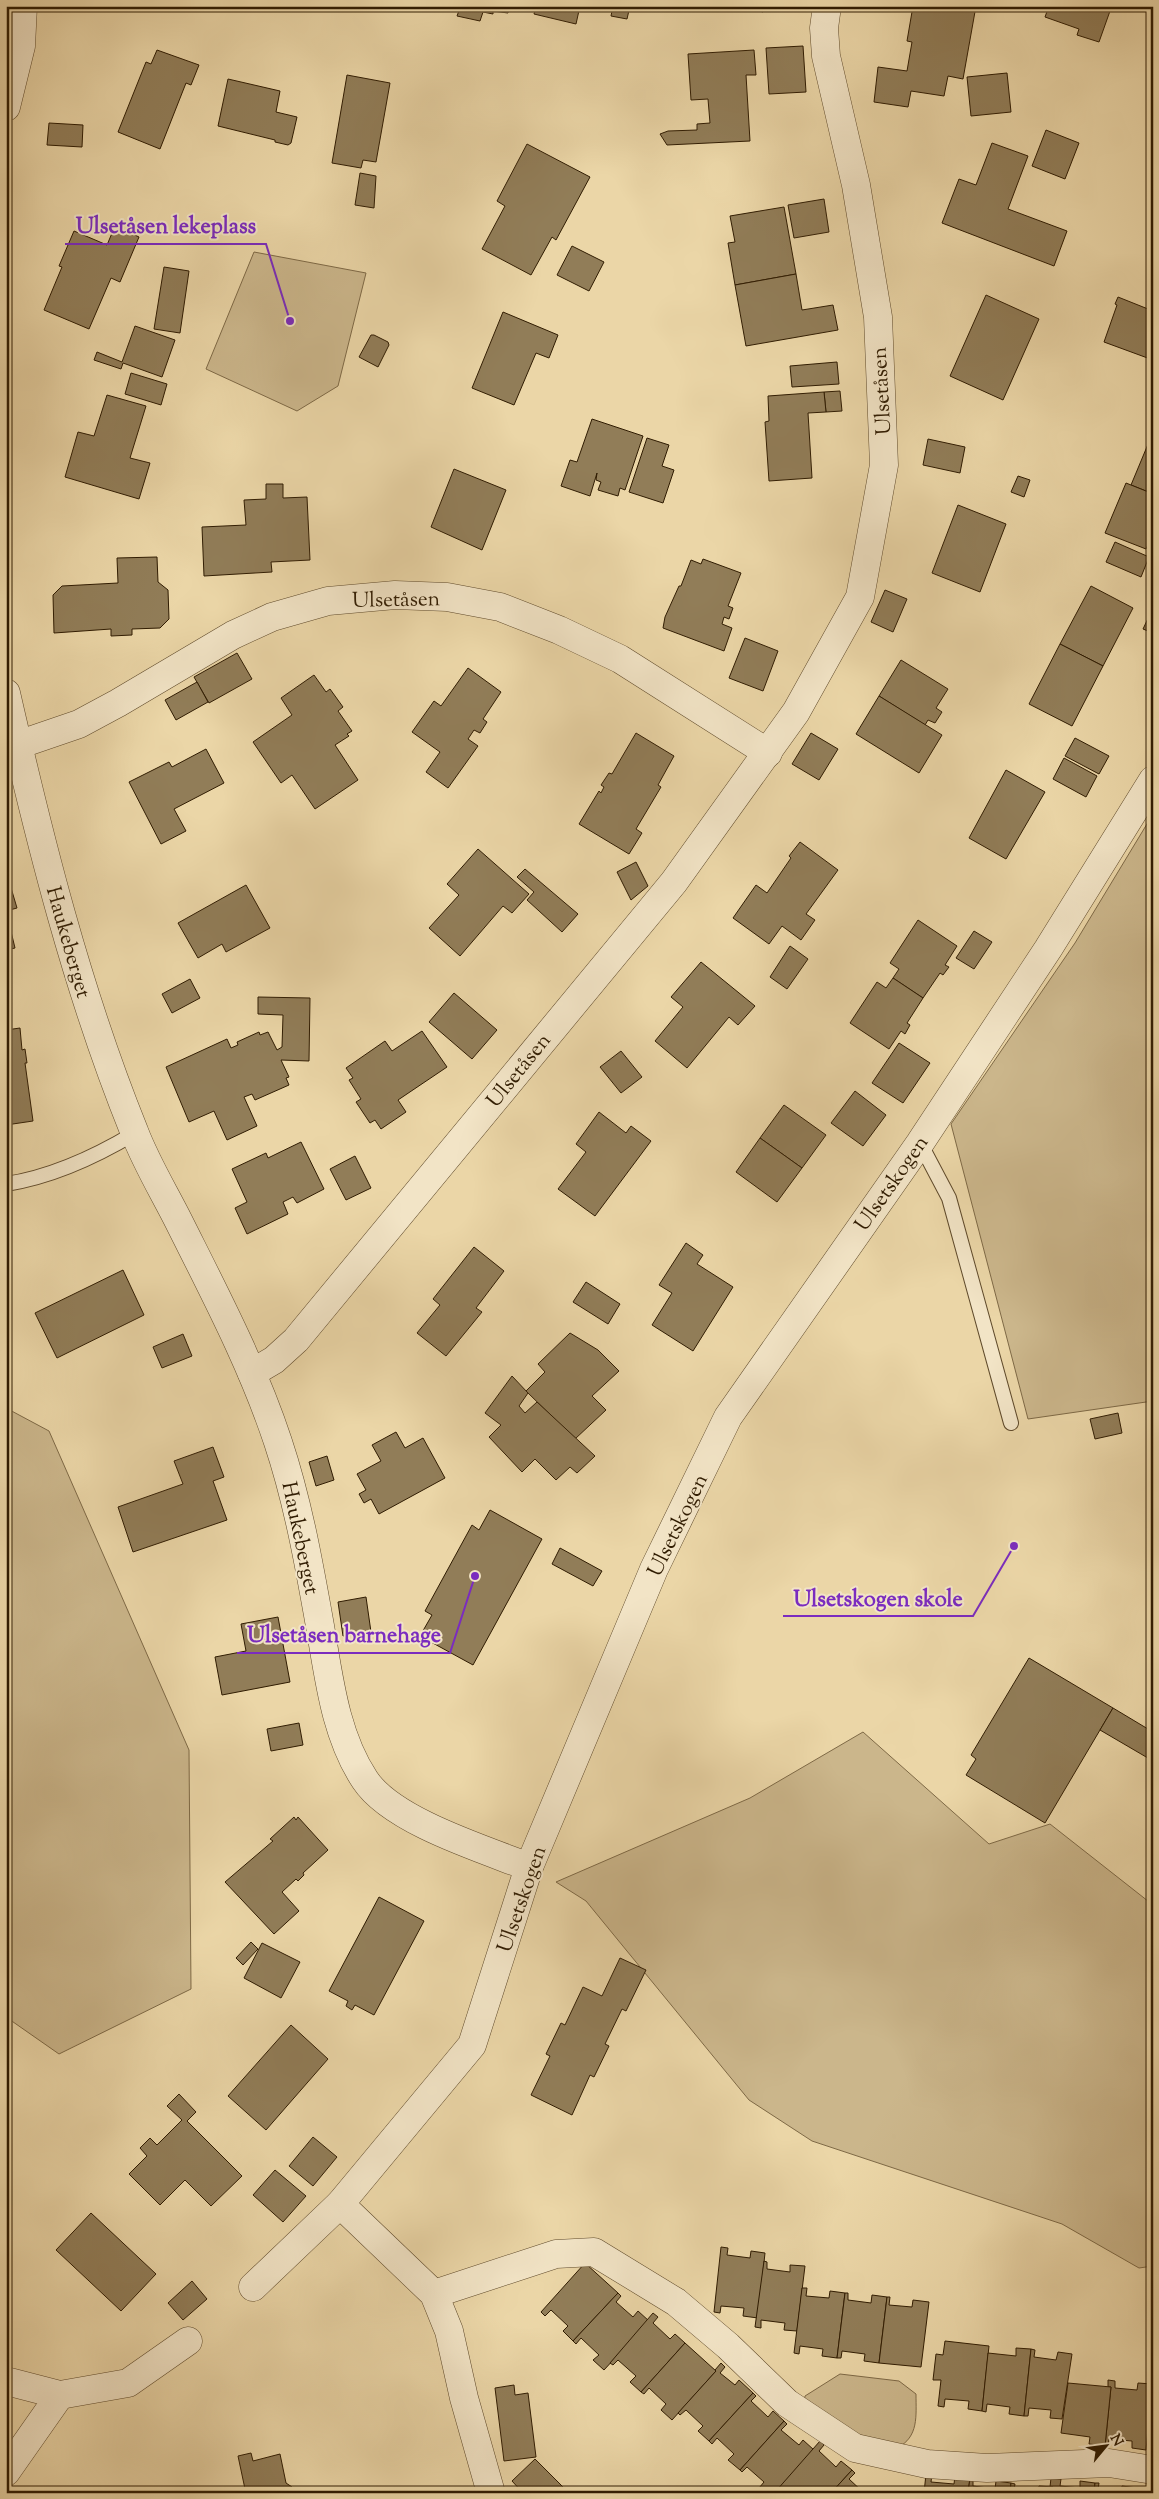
<svg xmlns="http://www.w3.org/2000/svg" width="1159" height="2499" viewBox="0 0 1159 2499" font-family="'Sorts Mill Goudy',serif">
	<style>
		.green { fill: #cbb68b; stroke: #7e6946 }
		.building { fill: #917d58; stroke: #301c02 }
		.lines { fill: none; stroke-linecap: round; stroke-linejoin: round }
		.lane-casing { stroke: #5f4a2b; stroke-width: 16 }
		.street-casing { stroke: #5f4a2b; stroke-width: 29 }
		.secondary-casing { stroke: #301c02; stroke-width: 29 }
		.lane { stroke: #f2e4c6; stroke-width: 14 }
		.street { stroke: #f2e4c6; stroke-width: 28 }
		.secondary { stroke: #f2e4c6; stroke-width: 28 }
		.labels { text-anchor: middle; stroke-width: 4; stroke-linejoin: round; paint-order: stroke }
		.street-label { font-size: 21px; fill: #301c02; stroke: #f2e4c6 }
		.leader { fill: none; stroke: #7b2cbf; stroke-width: 2 }
		.callout-dot { fill: #7b2cbf; stroke: #f2e4c6; stroke-width: 2 }
		.callout-label { font-size: 22px; text-anchor: middle; font-weight: bold; fill: #7b2cbf; stroke: #f2e4c6; stroke-width: 4; stroke-linejoin: round; paint-order: stroke }
	</style>
	<rect width="100%" height="100%" fill="#ebd6a7"/>
	<filter id="stains"><feTurbulence type="fractalNoise" baseFrequency=".004" numOctaves="4"/><feColorMatrix values="0 0 0 0 .2 0 0 0 0 .09 0 0 0 0 .02 0 0 0 .5 -.17"/></filter>
	<radialGradient id="worn" r=".72"><stop offset=".6" stop-color="#630" stop-opacity="0"/><stop offset="1" stop-color="#630" stop-opacity=".3"/></radialGradient>
	<!-- green -->
	<g class="green">
		<polygon points="254,252 366,273 338,386 297,411 206,369"/>
		<polygon points="1153,814 1153,1401 1028,1419 951,1124 1075,943"/>
		<polygon points="6,1408 49,1431 189,1750 191,1989 59,2054 6,2017"/>
		<polygon points="863,1732 989,1844 1050,1824 1153,1905 1153,2266 1139,2268 1062,2224 812,2141 749,2100 586,1901 556,1882 750,1798"/>
		<path d="M840 2374 899 2381 916 2394C916 2416 919 2437 897 2448L846 2434 804 2405 805 2396Z"/>
	</g>
	<!-- building -->
	<g class="building">
		<polygon points="451,6 509,6 508,13 493,11 493,14 483,12 480,21 457,16 460,8"/>
		<polygon points="536,6 580,6 576,24 534,14"/>
		<polygon points="613,6 630,6 627,19 611,16"/>
		<polygon points="741,6 764,6 763,12"/>
		<polygon points="913,6 976,6 963,79 948,76 944,96 911,91 908,107 874,102 878,67 907,71 912,42 907,41"/>
		<polygon points="1049,6 1097,6 1110,11 1099,42 1077,35 1079,29 1045,17"/>
		<polygon points="1145,6 1153,6 1153,17 1151,18"/>
		<polygon points="803,46 806,92 769,94 766,48"/>
		<polygon points="157,50 199,65 191,85 186,83 160,149 118,132 146,62 151,64"/>
		<polygon points="754,50 756,75 746,75 750,141 667,145 660,134 668,131 697,130 697,124 710,123 708,99 691,100 688,54"/>
		<polygon points="1007,73 1011,112 971,116 967,77"/>
		<polygon points="347,75 390,83 376,162 363,160 361,168 332,163"/>
		<polygon points="228,79 280,91 276,112 297,117 291,143 288,145 275,142 275,140 218,126"/>
		<polygon points="49,123 83,125 82,147 47,145"/>
		<polygon points="1046,130 1079,143 1065,179 1032,166"/>
		<polygon points="992,143 1028,156 1008,209 1067,231 1054,266 942,223 959,179 976,185"/>
		<polygon points="527,144 590,177 556,240 552,237 531,275 482,249 505,206 497,201"/>
		<polygon points="360,173 376,176 374,208 355,205"/>
		<polygon points="824,199 829,232 794,238 788,205"/>
		<polygon points="784,207 796,274 735,285 728,243 735,242 730,216"/>
		<polygon points="115,226 139,237 120,282 111,278 89,329 44,310 62,267 59,266 74,231 107,245"/>
		<polygon points="572,246 604,262 589,291 557,275"/>
		<polygon points="164,267 189,271 180,333 154,329"/>
		<polygon points="796,274 802,310 833,305 838,330 746,346 735,285"/>
		<polygon points="986,295 1039,319 1003,400 950,376"/>
		<polygon points="1118,297 1153,311 1153,360 1104,342 1117,305 1115,304"/>
		<polygon points="503,312 558,335 549,358 536,353 514,405 472,388"/>
		<polygon points="135,326 175,340 162,377 123,363 121,369 94,360 97,352 122,362"/>
		<polygon points="371,335 374,335 388,342 389,345 378,367 359,357"/>
		<polygon points="837,362 839,384 792,387 790,366"/>
		<polygon points="131,373 167,384 161,405 125,394"/>
		<polygon points="840,391 842,411 826,412 824,392"/>
		<polygon points="824,392 826,412 808,413 812,478 769,481 765,422 769,421 768,396"/>
		<polygon points="107,395 146,406 130,458 150,463 139,499 65,477 78,432 94,436"/>
		<polygon points="592,419 643,436 625,490 620,488 618,496 598,490 601,482 596,480 597,473 590,496 561,486 570,460 577,462"/>
		<polygon points="1151,437 1153,437 1153,497 1151,493 1131,485"/>
		<polygon points="647,438 669,445 662,466 674,470 663,503 629,492"/>
		<polygon points="928,439 965,447 960,473 923,465"/>
		<polygon points="454,469 506,490 482,550 431,527"/>
		<polygon points="1018,476 1030,480 1024,497 1011,492"/>
		<polygon points="1126,483 1151,493 1153,497 1153,533 1146,549 1105,533"/>
		<polygon points="266,484 283,484 283,498 307,497 310,560 271,562 272,572 204,576 202,527 246,525 244,500 266,499"/>
		<polygon points="958,505 1006,524 980,592 932,573"/>
		<polygon points="1115,542 1149,557 1141,577 1106,562"/>
		<polygon points="157,557 158,582 168,590 169,619 160,628 132,629 132,635 111,636 111,629 54,633 53,595 62,586 118,583 117,558"/>
		<polygon points="703,559 741,573 728,606 733,608 729,619 724,617 722,624 732,628 724,651 663,628 665,617 679,586 681,586 691,560 701,564"/>
		<polygon points="1091,586 1133,608 1103,666 1060,644"/>
		<polygon points="885,590 907,599 893,632 871,622"/>
		<polygon points="1153,608 1153,633 1143,629"/>
		<polygon points="745,638 778,651 763,691 729,678"/>
		<polygon points="1060,644 1103,666 1072,726 1029,704"/>
		<polygon points="237,653 252,679 209,703 194,677"/>
		<polygon points="901,660 948,689 936,708 942,712 935,723 928,720 925,725 879,696"/>
		<polygon points="468,668 501,692 483,719 487,722 480,733 474,730 468,739 478,746 448,788 426,772 440,752 412,732 434,701 441,706"/>
		<polygon points="314,675 326,692 330,689 343,707 338,711 352,731 347,734 349,736 335,745 358,780 315,809 292,775 281,783 253,742 292,715 281,698"/>
		<polygon points="197,682 208,702 176,720 165,700"/>
		<polygon points="879,696 942,735 919,773 856,734"/>
		<polygon points="636,733 674,756 658,785 661,787 636,829 642,833 629,854 579,824 599,791 601,793 604,787 601,785 609,773 612,774"/>
		<polygon points="811,733 838,749 819,780 792,764"/>
		<polygon points="1075,738 1109,756 1099,774 1065,756"/>
		<polygon points="206,749 224,783 174,809 186,831 161,844 129,782 169,762 172,767"/>
		<polygon points="1064,758 1097,776 1086,797 1053,779"/>
		<polygon points="1006,770 1045,792 1006,859 969,838"/>
		<polygon points="800,842 838,870 806,914 815,920 801,940 782,926 769,944 733,918 756,885 767,893 791,858 789,856"/>
		<polygon points="478,849 529,894 512,913 503,906 460,956 429,928 459,895 447,884"/>
		<polygon points="636,862 648,886 631,900 617,872"/>
		<polygon points="525,869 578,914 562,932 527,900 534,892 517,877"/>
		<polygon points="6,871 17,908 6,911"/>
		<polygon points="246,885 270,928 226,952 222,944 198,958 178,923"/>
		<polygon points="6,911 15,948 6,950"/>
		<polygon points="918,920 957,946 945,965 949,967 943,975 940,973 923,998 893,978 899,969 890,963"/>
		<polygon points="974,931 992,942 974,969 956,958"/>
		<polygon points="790,946 808,959 787,989 770,977"/>
		<polygon points="701,962 755,1006 738,1025 729,1017 687,1068 655,1041 683,1007 671,997"/>
		<polygon points="893,978 923,998 907,1023 910,1025 905,1034 901,1031 889,1049 850,1023 877,982 886,988"/>
		<polygon points="190,979 200,998 172,1013 162,994"/>
		<polygon points="454,993 497,1030 472,1059 429,1022"/>
		<polygon points="258,997 310,998 309,1061 281,1060 289,1077 286,1078 289,1085 255,1100 252,1094 244,1097 257,1126 227,1140 214,1111 189,1122 166,1067 227,1039 231,1048 238,1045 237,1042 259,1032 260,1035 268,1032 277,1050 282,1047 283,1015 258,1014"/>
		<polygon points="20,1028 22,1050 25,1049 27,1063 25,1063 33,1121 6,1125 6,1030"/>
		<polygon points="422,1031 447,1067 398,1100 406,1112 381,1129 375,1120 370,1123 356,1102 361,1099 349,1080 353,1078 346,1068 385,1041 392,1051"/>
		<polygon points="899,1043 930,1063 903,1103 872,1083"/>
		<polygon points="621,1051 642,1077 621,1093 600,1067"/>
		<polygon points="855,1091 886,1115 863,1146 831,1123"/>
		<polygon points="784,1105 826,1135 802,1168 760,1138"/>
		<polygon points="599,1112 626,1133 631,1126 651,1141 595,1216 558,1189 586,1152 576,1144"/>
		<polygon points="760,1138 802,1168 777,1202 736,1172"/>
		<polygon points="301,1142 324,1189 297,1203 293,1197 283,1202 288,1214 247,1234 235,1208 247,1202 232,1169 266,1153 268,1158"/>
		<polygon points="355,1156 371,1188 346,1200 330,1169"/>
		<polygon points="686,1243 703,1255 697,1264 733,1287 693,1351 652,1325 672,1293 659,1285"/>
		<polygon points="474,1247 504,1271 476,1308 482,1312 446,1356 417,1333 440,1305 433,1299"/>
		<polygon points="123,1270 144,1315 57,1358 35,1313"/>
		<polygon points="586,1282 620,1304 608,1324 573,1302"/>
		<polygon points="570,1333 598,1350 619,1371 592,1396 606,1410 575,1439 526,1391 545,1372 538,1364"/>
		<polygon points="183,1334 192,1356 162,1368 153,1347"/>
		<polygon points="512,1376 528,1393 519,1406 525,1413 537,1402 595,1456 577,1473 570,1467 556,1480 535,1459 522,1472 489,1437 501,1425 485,1413"/>
		<polygon points="1118,1413 1122,1433 1095,1439 1090,1419"/>
		<polygon points="396,1432 405,1448 423,1438 445,1478 379,1514 371,1499 364,1503 359,1494 366,1490 357,1474 381,1461 372,1445"/>
		<polygon points="213,1447 224,1477 213,1481 227,1520 133,1552 118,1507 183,1484 174,1461"/>
		<polygon points="327,1456 334,1480 316,1486 309,1462"/>
		<polygon points="490,1510 542,1539 473,1665 420,1636 432,1615 425,1611 472,1525 479,1530"/>
		<polygon points="560,1548 602,1571 593,1586 552,1564"/>
		<polygon points="366,1597 371,1632 343,1636 338,1602"/>
		<polygon points="278,1617 290,1682 222,1695 215,1657 246,1651 241,1624"/>
		<polygon points="1029,1658 1113,1708 1045,1823 966,1775 976,1759 971,1755"/>
		<polygon points="1113,1708 1153,1732 1153,1761 1100,1730"/>
		<polygon points="299,1723 303,1745 271,1751 267,1729"/>
		<polygon points="294,1817 296,1820 298,1817 328,1850 303,1873 304,1875 298,1881 296,1879 282,1892 299,1911 274,1934 225,1882 273,1841 270,1839"/>
		<polygon points="379,1897 424,1921 374,2015 355,2005 352,2010 346,2006 348,2001 329,1991"/>
		<polygon points="251,1942 258,1949 243,1965 236,1958"/>
		<polygon points="262,1943 300,1962 281,1998 244,1978"/>
		<polygon points="620,1958 646,1970 626,2011 622,2009 605,2044 609,2046 594,2077 590,2075 572,2115 531,2095 550,2056 546,2054 561,2023 565,2025 583,1987 602,1996"/>
		<polygon points="291,2025 328,2059 266,2130 228,2096"/>
		<polygon points="179,2094 196,2112 187,2121 242,2176 211,2206 185,2180 160,2205 129,2174 147,2156 140,2148 150,2138 157,2145 182,2120 167,2106"/>
		<polygon points="313,2137 337,2157 313,2186 289,2166"/>
		<polygon points="275,2170 306,2196 283,2222 253,2195"/>
		<polygon points="91,2213 156,2274 121,2311 56,2250"/>
		<polygon points="721,2247 728,2248 727,2255 750,2258 751,2251 765,2253 758,2318 743,2316 744,2308 721,2306 720,2313 714,2312"/>
		<polygon points="764,2261 767,2262 767,2269 790,2272 790,2265 805,2266 797,2331 784,2330 785,2323 761,2320 761,2328 755,2327"/>
		<polygon points="585,2263 618,2293 573,2341 563,2331 568,2326 551,2310 545,2316 541,2312"/>
		<polygon points="192,2281 207,2299 183,2320 168,2303"/>
		<polygon points="802,2288 807,2288 806,2296 829,2298 830,2291 845,2293 837,2358 822,2356 823,2349 800,2346 799,2354 794,2353"/>
		<polygon points="618,2293 621,2296 616,2302 633,2317 638,2311 649,2321 604,2370 593,2360 599,2355 581,2338 576,2344 573,2341"/>
		<polygon points="845,2293 848,2293 848,2300 871,2303 872,2295 887,2297 879,2363 864,2361 865,2354 842,2351 841,2358 837,2358"/>
		<polygon points="887,2297 890,2297 889,2305 912,2307 913,2300 929,2302 921,2367 879,2363"/>
		<polygon points="653,2313 658,2317 653,2323 670,2339 675,2334 685,2343 641,2392 630,2382 636,2376 618,2360 613,2365 610,2363"/>
		<polygon points="945,2341 989,2346 982,2411 968,2409 969,2401 945,2399 944,2407 938,2406 941,2380 933,2380 936,2354 943,2355"/>
		<polygon points="685,2343 716,2371 672,2420 661,2410 666,2404 649,2388 644,2394 641,2392"/>
		<polygon points="1016,2348 1031,2349 1024,2416 1009,2414 1010,2407 987,2404 986,2412 982,2411 988,2353 1016,2356"/>
		<polygon points="1031,2349 1035,2350 1034,2357 1056,2360 1058,2352 1072,2354 1062,2419 1050,2418 1051,2410 1029,2408 1028,2416 1024,2416"/>
		<polygon points="721,2363 725,2367 720,2373 735,2385 739,2380 753,2393 709,2441 698,2431 703,2426 686,2410 680,2415 678,2413 716,2371 715,2370"/>
		<polygon points="1108,2380 1115,2381 1115,2388 1137,2390 1138,2383 1152,2384 1146,2450 1132,2448 1132,2441 1109,2439 1108,2446 1105,2446 1111,2387 1108,2387"/>
		<polygon points="1068,2383 1111,2387 1105,2446 1089,2444 1090,2437 1061,2433"/>
		<polygon points="514,2385 515,2395 528,2393 536,2457 504,2461 495,2388"/>
		<polygon points="753,2393 756,2396 751,2401 768,2417 773,2411 784,2421 740,2470 728,2460 734,2454 717,2438 712,2444 709,2441"/>
		<polygon points="784,2421 787,2424 781,2430 799,2445 803,2440 814,2450 775,2493 764,2493 759,2488 764,2482 747,2467 742,2472 740,2470"/>
		<polygon points="820,2441 824,2445 819,2451 836,2467 841,2461 852,2470 831,2493 789,2493 784,2488 778,2493 776,2491"/>
		<polygon points="251,2453 253,2461 280,2454 286,2483 292,2487 288,2493 251,2493 245,2489 238,2456"/>
		<polygon points="535,2459 569,2493 523,2493 512,2481"/>
		<polygon points="852,2470 855,2473 849,2479 864,2493 831,2493"/>
		<polygon points="926,2474 932,2474 931,2482 954,2484 955,2476 970,2478 968,2493 924,2493"/>
		<polygon points="970,2478 973,2479 973,2486 995,2489 996,2481 1011,2483 1010,2493 968,2493"/>
		<polygon points="1051,2478 1061,2479 1060,2486 1080,2488 1080,2481 1095,2483 1094,2493 1053,2493 1053,2487 1050,2487"/>
		<polygon points="1011,2483 1015,2484 1014,2490 1035,2493 1010,2493"/>
		<polygon points="1095,2483 1099,2483 1098,2490 1119,2493 1094,2493"/>
		<polygon points="1039,2486 1053,2487 1053,2493 1038,2493"/>
		<polygon points="1122,2486 1137,2488 1136,2493 1121,2493"/>
		<polygon points="1137,2488 1145,2489 1145,2493 1136,2493"/>
		<polygon points="245,2489 251,2493 232,2493"/>
	</g>
	<g class="lines">
		<!-- lane casing -->
		<g class="lane-casing">
			<g id="lane">
				<polyline points="920,1143 949,1198 1011,1423"/>
				<path d="M6 1184C52 1177 95 1157 135 1133"/>
			</g>
		</g>
		<!-- street casing -->
		<g class="street-casing">
			<g id="street">
				<polyline points="6,107 21,46 23,6"/>
				<path d="M6 693C40 842 77 990 134 1131 146 1163 164 1192 179 1222 215 1294 253 1366 278 1442 298 1502 309 1564 320 1626 329 1678 335 1735 365 1780 392 1821 483 1849 529 1867"/>
				<polyline points="6,749 79,724 118,703 233,635 272,617 328,601 395,595 447,597 500,607 559,630 620,659 768,753"/>
				<polyline points="252,1373 274,1360 296,1340 674,882 796,712 860,597 884,465 878,317 856,185 826,56 824,28 827,6"/>
				<polyline points="340,2204 434,2294 449,2331 464,2398 491,2493"/>
				<polyline points="253,2287 340,2204 472,2045 529,1867 654,1569 728,1417 920,1143 1048,949 1153,780"/>
				<polyline points="434,2294 556,2254 594,2252 676,2302 728,2346 787,2403 855,2448 927,2464 987,2468 1109,2463 1153,2470"/>
				<polyline points="6,2381 60,2395 128,2383 188,2341"/>
				<polyline points="6,2472 60,2395"/>
			</g>
		</g>
		<!-- secondary casing -->
		<g class="secondary-casing">
			<polyline id="secondary" points="22,6 23,6"/>
		</g>
		<!-- lane -->
		<use href="#lane" class="lane"/>
		<!-- street -->
		<use href="#street" class="street"/>
		<!-- secondary -->
		<use href="#secondary" class="secondary"/>
	</g>
	<g class="labels">
		<!-- street labels -->
		<g class="street-label">
			<text transform="translate(881 391) rotate(-93)" y="7">Ulsetåsen</text>
			<text transform="translate(396 599) rotate(-1)" y="7">Ulsetåsen</text>
			<text transform="translate(69 942) rotate(74)" y="7">Haukeberget</text>
			<text transform="translate(518 1070) rotate(-51)" y="7">Ulsetåsen</text>
			<text transform="translate(891 1183) rotate(-55)" y="7">Ulsetskogen</text>
			<text transform="translate(677 1525) rotate(-64)" y="7">Ulsetskogen</text>
			<text transform="translate(301 1538) rotate(78)" y="7">Haukeberget</text>
			<text transform="translate(521 1899) rotate(-71)" y="7">Ulsetskogen</text>
		</g>
	</g>
	<!-- callouts -->
	<path class="leader" d="M290 321L266 244H65M1014 1546L973 1616H783M475 1576L450 1653H237"/>
	<g class="callout-dot">
		<circle cx="290" cy="321" r="5"/>
		<circle cx="1014" cy="1546" r="5"/>
		<circle cx="475" cy="1576" r="5"/>
	</g>
	<g class="callout-label">
		<text x="166" y="233">Ulsetåsen lekeplass</text>
		<text x="878" y="1606">Ulsetskogen skole</text>
		<text x="344" y="1642">Ulsetåsen barnehage</text>
	</g>
	<!-- margin -->
	<rect width="1159" height="2499" fill="none" stroke="#ebd6a7" stroke-width="25"/>
	<rect x="8" y="8" width="1144" height="2484" fill="none" stroke="#301c02" stroke-width="2.5"/>
	<rect x="12" y="12" width="1134" height="2474" fill="none" stroke="#301c02"/>
	<!-- north arrow -->
	<g transform="translate(1106 2446) rotate(61)" stroke="#f2e4c6" stroke-width="4" paint-order="stroke">
	<path d="M0-4L9 19L0 12L-9 19Z" fill="#301c02"/>
	<text y="-8" font-size="14" font-weight="bold" text-anchor="middle" fill="#301c02">N</text>
	</g>
	<rect width="100%" height="100%" filter="url(#stains)"/>
	<rect width="100%" height="100%" fill="url(#worn)"/>
</svg>
